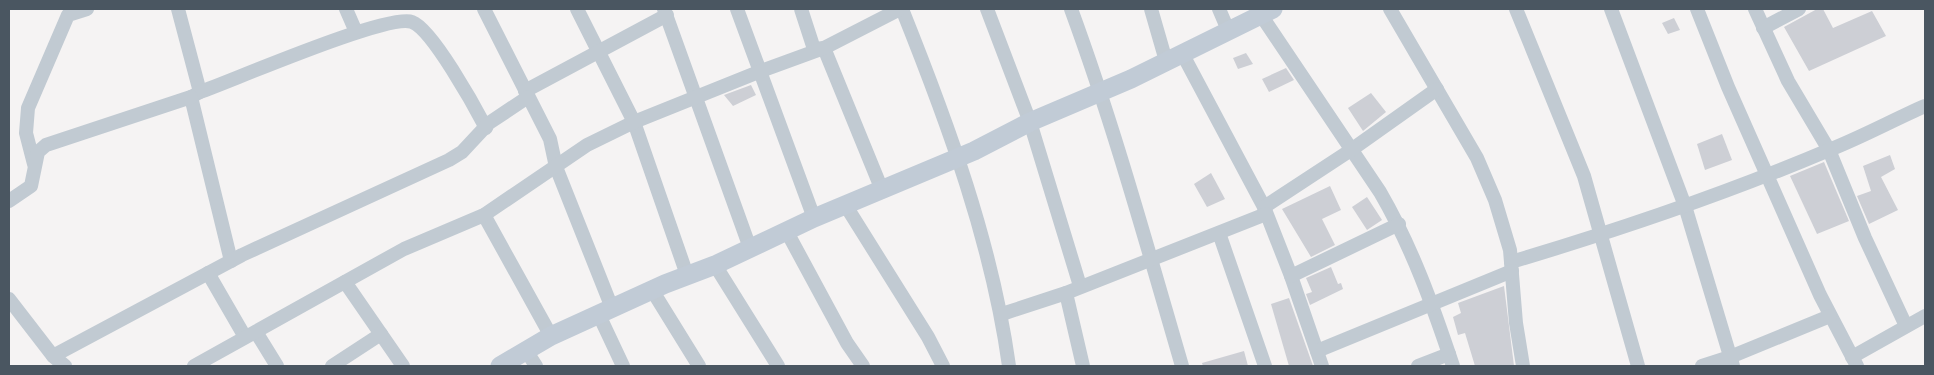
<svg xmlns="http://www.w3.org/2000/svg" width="1934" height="375" viewBox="0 0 1934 375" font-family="Jost,sans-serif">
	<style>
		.building { fill: #cdcfd5 }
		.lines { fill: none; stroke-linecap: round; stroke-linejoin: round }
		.street { stroke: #c1cad2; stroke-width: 14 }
		.secondary { stroke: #c1cbd6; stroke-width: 19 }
	</style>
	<rect width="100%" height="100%" fill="#f5f3f3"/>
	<!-- building -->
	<g class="building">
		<polygon points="1817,9 1823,9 1833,28 1872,11 1886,36 1809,71 1784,27"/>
		<polygon points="1674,18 1680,30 1668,34 1662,23"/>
		<polygon points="1246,53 1253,64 1238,69 1233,58"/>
		<polygon points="1286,68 1294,80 1269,92 1262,79"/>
		<polygon points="751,85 756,95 733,106 724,95"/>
		<polygon points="1371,93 1386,112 1363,131 1348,108"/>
		<polygon points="1722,134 1732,160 1705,170 1697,144"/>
		<polygon points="1890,155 1895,169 1881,177 1898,210 1869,224 1857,196 1871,191 1863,166"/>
		<polygon points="1824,162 1849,221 1817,234 1790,176"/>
		<polygon points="1211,173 1225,199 1207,207 1194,184"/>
		<polygon points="1330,186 1341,210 1322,219 1335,245 1311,257 1282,209"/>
		<polygon points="1367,197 1382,220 1367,230 1352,207"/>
		<polygon points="1331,267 1338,284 1341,283 1343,289 1310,305 1306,294 1312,292 1306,278"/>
		<polygon points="1504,286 1514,366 1475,366 1465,333 1458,335 1453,317 1461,313 1458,303"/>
		<polygon points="1289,298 1313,366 1289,366 1271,304"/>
		<polygon points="1244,351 1248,366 1203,366 1202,363"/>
	</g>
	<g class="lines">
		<!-- street -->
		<g class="street">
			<polyline points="178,9 200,92 191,97 231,261"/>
			<polyline points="346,9 356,32"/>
			<polyline points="484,9 550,139 556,167 612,308"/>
			<polyline points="577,9 634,122 687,275"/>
			<polyline points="664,9 750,248"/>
			<polyline points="737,9 814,218"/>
			<polyline points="801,9 814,49 824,48 882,190"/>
			<path d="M902 9C948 124 992 243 1009 366"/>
			<polyline points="987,9 1030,122 1080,286"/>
			<path d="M1071 9C1114 126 1147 246 1182 366"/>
			<polyline points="1151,9 1166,61"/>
			<polyline points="1219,9 1228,30"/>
			<polyline points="1390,9 1477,158 1495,200 1510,250 1516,323 1523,366"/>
			<polyline points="1516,9 1584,176 1638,366"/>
			<polyline points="1611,9 1685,206 1733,366"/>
			<polyline points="1697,9 1728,87 1820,295 1857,366"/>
			<polyline points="1755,9 1788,81 1829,150 1865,238 1906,326"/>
			<path d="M1261 15 1380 192C1412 247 1433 306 1453 366"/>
			<polyline points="1763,28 1799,9"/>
			<polyline points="1182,53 1264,207 1291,276 1322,366"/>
			<polyline points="525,91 667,15"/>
			<path d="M200 92C234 80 388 13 412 22 432 29 475 107 486 128"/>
			<polyline points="34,164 26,133 28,108 68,15 87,9"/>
			<polyline points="9,201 31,186 38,152 46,145 191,97"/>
			<polyline points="846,206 928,337 943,366"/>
			<polyline points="1264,207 1351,150 1437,89"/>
			<polyline points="484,215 551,336"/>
			<polyline points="787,232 847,343 863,366"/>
			<polyline points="1219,233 1265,366"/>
			<path d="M1511 262C1619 230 1725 194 1829 150 1862 137 1893 120 1925 106"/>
			<polyline points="715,265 778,366"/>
			<polyline points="208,273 245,337"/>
			<polyline points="1291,276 1399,224"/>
			<polyline points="345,282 403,366"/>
			<polyline points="652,290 699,366"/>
			<polyline points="1066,293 1083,366"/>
			<polyline points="9,299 53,356 65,366"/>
			<polyline points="1002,314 1066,293 1266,214"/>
			<polyline points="599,315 623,366"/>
			<polyline points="256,332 277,366"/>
			<polyline points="1317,351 1512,271"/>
			<polyline points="527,352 536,366"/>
			<polyline points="53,356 242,255 449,160 462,152 489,123 528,97"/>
			<polyline points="1852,357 1925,316"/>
			<polyline points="194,366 404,249 484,215 587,145 634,122 761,71 824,48 900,9"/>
			<polyline points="332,366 381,334"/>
			<polyline points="1418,366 1449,354"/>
			<polyline points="1702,366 1730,357 1830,316"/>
		</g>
		<!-- secondary -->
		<polyline class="secondary" points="500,366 551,336 665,284 715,265 814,218 974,151 1030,122 1131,79 1273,9"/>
	</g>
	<!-- border -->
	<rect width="1934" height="375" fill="none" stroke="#4a5661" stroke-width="20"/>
</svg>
